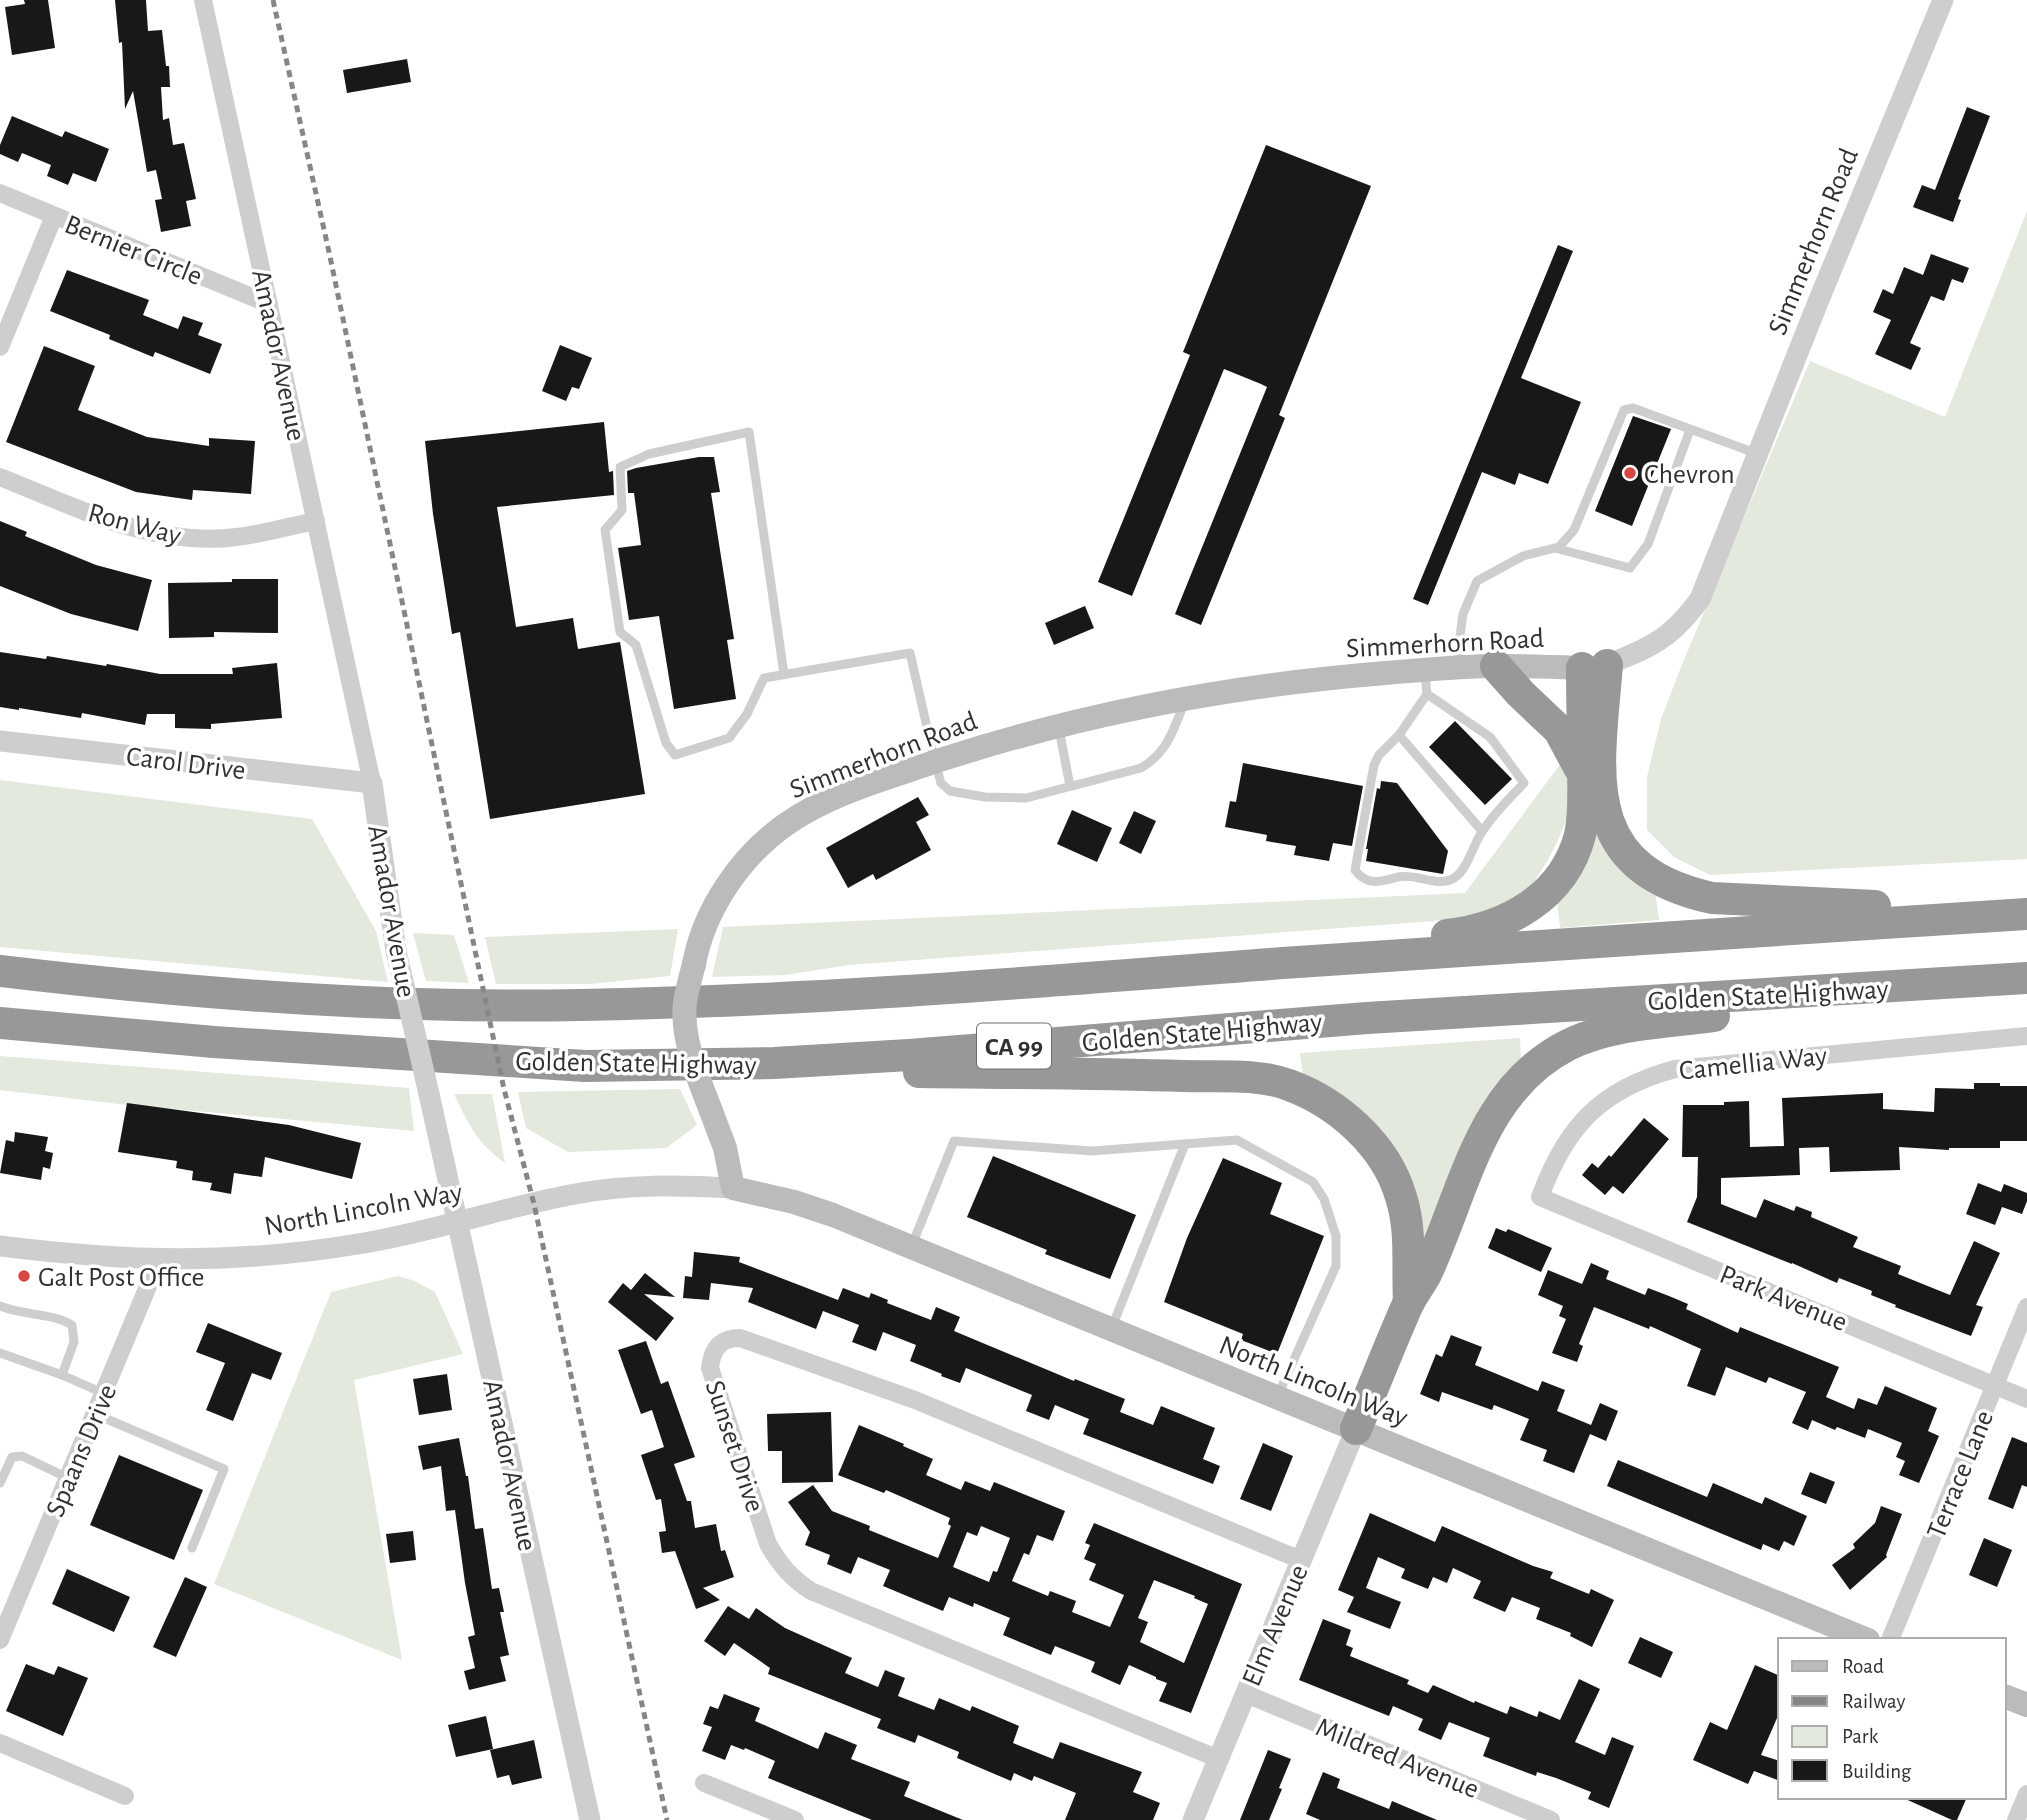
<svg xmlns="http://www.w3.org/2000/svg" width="2027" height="1820" viewBox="0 0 2027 1820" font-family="'Alegreya Sans',sans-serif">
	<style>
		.green { fill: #e3e9dd }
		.building { fill: #181818; fill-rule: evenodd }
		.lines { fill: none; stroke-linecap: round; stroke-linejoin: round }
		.service { stroke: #cecece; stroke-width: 9 }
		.minor { stroke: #cecece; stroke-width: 18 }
		.tertiary { stroke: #cecece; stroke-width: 21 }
		.secondary { stroke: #bbb; stroke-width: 24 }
		.motorway { stroke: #989898; stroke-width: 32 }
		.rail { stroke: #868686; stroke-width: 5; stroke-dasharray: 7 5; stroke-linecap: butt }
		.tertiary-bridge { stroke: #cecece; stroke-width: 21 }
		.secondary-bridge { stroke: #bbb; stroke-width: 24 }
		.poi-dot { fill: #d74844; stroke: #fff; stroke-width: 2.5 }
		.labels { text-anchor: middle; stroke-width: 7; stroke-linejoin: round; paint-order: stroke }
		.shield { fill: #fff; stroke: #6f6f6f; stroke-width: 2 }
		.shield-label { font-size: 26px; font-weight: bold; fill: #313131 }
		.street-label { font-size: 28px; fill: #313131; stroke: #fff }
		.poi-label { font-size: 28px; fill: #313131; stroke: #fff; text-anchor: start }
	</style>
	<rect width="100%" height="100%" fill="#fff"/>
	<!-- green -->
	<g class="green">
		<polygon points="2027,211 2027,859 1710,875 1674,857 1647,830 1647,777 1661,719 1681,667 1810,361 1945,417"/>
		<path d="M1561 763C1564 773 1570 784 1571 794 1573 818 1542 876 1525 892 1507 908 1482 913 1460 919L849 965 785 975 712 977 723 927 1465 893Z"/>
		<polygon points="0,780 312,819 376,931 388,982 0,947"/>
		<polygon points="1597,826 1655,890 1659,920 1560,928 1557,900"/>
		<polygon points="678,929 670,976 590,984 496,984 485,937"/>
		<polygon points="413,933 454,935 469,983 426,981"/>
		<polygon points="1520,1038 1521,1061 1419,1259 1415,1202 1303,1077 1300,1053"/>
		<polygon points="0,1056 409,1088 414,1131 119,1104 0,1090"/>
		<polygon points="680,1089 697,1125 666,1148 568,1152 526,1128 518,1092"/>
		<path d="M454 1094H492L505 1163C477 1143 469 1125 454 1094Z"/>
		<polygon points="398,1276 415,1281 435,1292 463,1354 354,1380 402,1660 214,1584 331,1292"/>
	</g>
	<!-- building -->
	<g class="building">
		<polygon points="24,0 48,0 55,48 12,55 5,7 25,4"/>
		<polygon points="115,0 146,0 148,31 162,30 166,66 169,66 170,87 161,87 163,120 169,118 173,145 184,143 196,199 186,201 191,226 161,232 155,200 162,199 156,170 147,172 133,91 125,109 122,42 119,43"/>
		<polygon points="407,59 411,82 347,93 343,70"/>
		<polygon points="1967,107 1990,116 1958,199 1961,200 1953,222 1913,207 1922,185 1935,190"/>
		<polygon points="12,116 62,137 65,131 109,149 96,182 73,173 68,185 47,176 51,165 22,153 18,162 0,154 0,145"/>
		<polygon points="1266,145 1371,186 1279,415 1285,418 1201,625 1175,614 1267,387 1261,384 1224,369 1132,596 1098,582 1190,355 1183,352"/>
		<polygon points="1558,245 1573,251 1521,378 1581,402 1548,484 1519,473 1515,485 1482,472 1428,605 1413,599"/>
		<polygon points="1931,254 1969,268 1963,283 1952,279 1944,301 1931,296 1910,343 1921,348 1911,370 1875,354 1891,320 1873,312 1883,289 1893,294 1904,267 1923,275"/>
		<polygon points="67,270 149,300 143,315 178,329 183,316 203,323 198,335 222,344 210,374 155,352 153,357 109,339 110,335 50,311"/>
		<polygon points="560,345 592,358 579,389 572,387 566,401 542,391"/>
		<polygon points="44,346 95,366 78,410 147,437 209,446 209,438 255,441 251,494 193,490 192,500 136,492 6,442"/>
		<polygon points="1633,416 1671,429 1632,526 1595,511"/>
		<polygon points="604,422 609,472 613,471 614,495 497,507 516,627 573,618 578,649 620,642 645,794 490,819 460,632 452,634 433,514 425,441"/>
		<polygon points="699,457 714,457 720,492 711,493 734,639 727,640 736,699 674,709 659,616 629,620 618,548 641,545 634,493 628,493 627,471 636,468"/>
		<polygon points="0,521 27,532 25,536 96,565 152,580 138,631 71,614 0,586"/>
		<polygon points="232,579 278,579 278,633 214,632 214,637 169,638 168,583 232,582"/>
		<polygon points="1085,606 1094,628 1054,645 1045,623"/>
		<polygon points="0,652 46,659 47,656 106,666 107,664 160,674 233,674 232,668 277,663 282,718 211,724 211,729 175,728 175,714 147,714 145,725 82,713 81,718 19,708 19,710 0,707"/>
		<polygon points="1455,721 1512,779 1485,805 1429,747"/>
		<polygon points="1243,763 1363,786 1352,846 1333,843 1329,861 1294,855 1296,846 1266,841 1267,835 1225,827 1230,801 1236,802"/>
		<polygon points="1381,781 1397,783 1448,851 1443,874 1366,861 1368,849 1366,849 1377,788 1380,789"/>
		<polygon points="918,797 929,815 916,822 931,850 876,880 873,874 848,888 826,848"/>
		<polygon points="1072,810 1112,828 1097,862 1057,844"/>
		<polygon points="1134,811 1156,821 1141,854 1119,843"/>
		<polygon points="1974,1083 2000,1083 2000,1086 2027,1086 2027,1141 2000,1141 2000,1148 1949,1148 1949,1150 1899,1147 1900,1170 1864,1171 1830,1172 1829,1147 1799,1148 1800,1175 1721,1178 1721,1204 1756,1218 1764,1199 1794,1211 1796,1206 1812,1212 1811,1217 1858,1237 1853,1247 1901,1266 1898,1274 1950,1295 1974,1241 2000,1253 1976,1305 1983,1307 1971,1336 1895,1307 1896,1305 1871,1295 1872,1291 1839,1278 1837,1283 1792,1263 1792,1264 1687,1222 1697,1197 1698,1157 1682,1157 1683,1105 1724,1105 1724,1102 1749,1101 1750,1147 1784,1146 1782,1098 1883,1093 1883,1109 1934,1112 1935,1088 1974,1089"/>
		<polygon points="127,1103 289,1125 361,1143 352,1179 265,1157 262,1177 234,1173 231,1194 210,1190 212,1183 192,1180 193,1171 176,1168 177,1161 118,1152"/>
		<polygon points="1644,1118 1669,1139 1623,1194 1613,1186 1605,1195 1582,1175 1592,1163 1598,1168 1609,1155 1611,1157"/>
		<polygon points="15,1132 48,1137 45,1151 53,1153 50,1169 43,1167 41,1180 0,1173 6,1140 14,1142"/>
		<polygon points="993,1156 1136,1215 1110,1279 1045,1254 1047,1250 967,1217"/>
		<polygon points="1223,1158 1282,1183 1270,1214 1324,1236 1277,1354 1241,1340 1243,1334 1164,1302 1187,1238"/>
		<polygon points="1978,1183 2001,1192 2004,1184 2027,1193 2027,1201 2022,1214 2002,1207 1995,1225 1966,1214"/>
		<polygon points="1496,1228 1506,1232 1508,1229 1552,1248 1541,1272 1488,1248"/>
		<polygon points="694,1252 740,1257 739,1262 838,1300 843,1288 869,1298 871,1293 888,1300 887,1303 931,1320 936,1307 960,1317 954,1331 1074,1381 1075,1379 1125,1399 1120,1412 1153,1425 1161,1406 1215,1428 1203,1459 1220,1466 1213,1484 1083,1434 1089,1419 1055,1405 1049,1420 1026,1411 1032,1395 966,1368 960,1383 941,1376 942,1374 910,1361 916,1345 883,1332 876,1351 852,1342 859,1325 823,1311 816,1329 748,1302 753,1288 711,1283 709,1300 683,1298 685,1276 692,1277"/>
		<polygon points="1591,1263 1609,1271 1606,1279 1645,1295 1648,1288 1669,1296 1688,1304 1686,1309 1738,1333 1740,1327 1839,1367 1826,1397 1854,1409 1858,1398 1877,1405 1885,1386 1937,1408 1928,1431 1939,1436 1919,1483 1899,1475 1905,1461 1896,1457 1902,1443 1868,1429 1865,1438 1837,1427 1835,1430 1812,1420 1808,1430 1792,1423 1806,1392 1769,1377 1766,1383 1726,1367 1715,1396 1687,1386 1701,1349 1650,1326 1649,1329 1594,1307 1579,1344 1583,1346 1577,1362 1552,1353 1566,1319 1559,1316 1563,1306 1538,1295 1548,1270 1582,1284"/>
		<polygon points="645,1273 675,1297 644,1294 674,1318 656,1341 608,1302 623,1283 631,1290"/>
		<polygon points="208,1323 282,1353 271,1380 252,1373 233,1421 206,1410 225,1363 196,1352"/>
		<polygon points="1451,1335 1482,1347 1475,1365 1538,1391 1542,1381 1565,1390 1557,1411 1591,1425 1600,1403 1618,1411 1606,1441 1590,1434 1574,1473 1543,1461 1547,1450 1520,1440 1529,1419 1494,1405 1492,1410 1442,1392 1439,1402 1420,1394 1436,1354 1442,1357"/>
		<polygon points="646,1341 661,1384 668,1381 695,1457 674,1464 687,1501 691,1501 695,1528 716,1524 721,1551 725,1550 734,1577 703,1588 720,1600 696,1609 675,1551 662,1553 659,1532 666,1531 661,1499 656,1500 641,1455 664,1447 652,1410 641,1414 618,1350"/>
		<polygon points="447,1374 452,1410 419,1415 413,1379"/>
		<polygon points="831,1412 833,1482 782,1483 782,1451 768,1451 767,1414"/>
		<path d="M859 1425 904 1444 903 1446 933 1459 926 1475 961 1490 965 1481 990 1491 994 1482 1065 1511 1053 1541 1037 1535 1029 1555 1024 1553 1012 1581 1048 1596 1050 1591 1076 1601 1072 1612 1110 1627 1124 1595 1089 1580 1096 1564 1084 1559 1090 1545 1085 1543 1094 1523 1242 1584 1191 1713 1159 1701 1167 1683 1156 1679V1677L1129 1665 1120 1685 1091 1672 1095 1662 1055 1646 1051 1655 1003 1635 1010 1618 974 1603 973 1607 949 1597 943 1611 883 1586 890 1570 858 1557 851 1574 827 1564 830 1555 805 1545 810 1532 788 1502 813 1485 832 1511 870 1526 869 1530 938 1558 951 1526 948 1524 950 1518 886 1490 884 1493 838 1475ZM981 1526 1010 1538 997 1572 993 1571 989 1582 953 1567 967 1532 977 1536ZM1154 1580 1195 1596 1194 1598 1208 1604 1184 1663 1140 1642 1148 1622 1138 1618Z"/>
		<polygon points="2012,1437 2027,1443 2027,1487 2022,1485 2013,1509 1988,1499"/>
		<polygon points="459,1438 466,1476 468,1476 475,1529 483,1528 492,1589 499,1588 504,1612 500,1612 509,1655 500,1657 506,1681 469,1690 464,1671 475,1668 468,1637 475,1635 465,1583 455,1510 446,1511 441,1466 423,1470 418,1446"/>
		<polygon points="1263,1443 1293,1456 1271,1511 1240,1499"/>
		<polygon points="119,1455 203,1490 174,1560 90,1525"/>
		<polygon points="1618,1460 1707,1497 1713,1483 1762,1504 1765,1497 1807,1516 1794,1546 1784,1541 1779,1551 1763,1544 1761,1550 1607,1486"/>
		<polygon points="1810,1472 1835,1482 1826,1504 1801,1494"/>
		<polygon points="1881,1506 1902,1514 1886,1555 1887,1557 1850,1590 1832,1565 1855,1548 1853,1544 1875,1523"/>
		<polygon points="1370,1513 1435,1542 1442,1526 1533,1566 1553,1572 1550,1578 1589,1594 1591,1589 1614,1600 1592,1647 1570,1636 1571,1633 1536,1619 1540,1608 1512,1597 1505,1612 1473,1598 1481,1581 1453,1568 1447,1583 1433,1577 1428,1589 1401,1578 1405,1569 1378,1557 1366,1588 1401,1602 1390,1629 1347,1612 1354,1597 1338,1590"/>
		<polygon points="413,1531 416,1560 390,1563 386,1534"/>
		<polygon points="1984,1538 2012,1550 1997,1587 1969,1575"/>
		<polygon points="67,1569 130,1597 114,1632 52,1604"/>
		<polygon points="185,1577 207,1587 176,1657 153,1647"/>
		<polygon points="728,1606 749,1619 756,1608 785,1628 852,1658 845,1673 878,1687 885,1670 905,1678 898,1696 934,1710 939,1698 970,1711 972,1706 1019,1726 1013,1743 1053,1759 1060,1742 1142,1772 1133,1792 1160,1803 1153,1820 1065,1820 1076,1793 1034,1776 1032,1781 1014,1773 1011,1781 957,1758 959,1752 918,1735 915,1743 877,1728 881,1719 768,1674 770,1668 734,1643 725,1656 704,1641"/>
		<polygon points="1323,1619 1351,1630 1346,1645 1353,1648 1350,1656 1409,1680 1407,1684 1428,1693 1433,1685 1474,1703 1475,1701 1507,1714 1510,1706 1537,1717 1539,1711 1560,1720 1579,1679 1600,1689 1575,1742 1605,1755 1612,1737 1634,1746 1609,1808 1588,1799 1591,1792 1556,1778 1537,1772 1536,1776 1483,1756 1490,1738 1449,1722 1441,1740 1418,1730 1423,1719 1393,1706 1389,1716 1299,1680"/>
		<polygon points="1640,1637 1673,1652 1661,1678 1628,1663"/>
		<polygon points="26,1664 54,1675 58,1666 88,1678 63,1736 6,1711"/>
		<polygon points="1755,1665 1780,1676 1780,1711 1761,1755 1780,1761 1780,1781 1754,1771 1748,1784 1693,1760 1710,1722 1727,1730"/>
		<polygon points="724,1694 760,1708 755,1721 818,1749 825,1732 857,1745 851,1759 910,1782 904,1796 963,1820 872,1820 768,1778 775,1761 745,1748 744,1750 731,1745 725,1760 702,1751 712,1727 703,1724 710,1706 718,1709"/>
		<polygon points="486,1716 493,1749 456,1757 448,1725"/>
		<polygon points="534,1740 542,1778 512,1785 509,1775 497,1778 490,1750"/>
		<polygon points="1268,1750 1291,1759 1279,1788 1282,1789 1269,1820 1240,1820"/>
		<polygon points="1323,1772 1340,1779 1337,1788 1389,1809 1392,1801 1437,1820 1320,1820 1306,1814"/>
		<polygon points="1901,1797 1967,1797 1957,1820 1952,1820"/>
	</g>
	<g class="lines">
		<!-- service -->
		<g class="service">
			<polyline points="1555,548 1630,568 1648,544 1690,430"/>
			<polyline points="1456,666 1463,614 1477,581 1523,556 1559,547 1574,530 1624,410 1633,408 1758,454"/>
			<path d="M1425 673 1427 694 1399 735 1379 755 1374 765 1355 870C1366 886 1381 882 1398 877 1416 873 1433 886 1450 880 1467 874 1472 846 1482 832 1493 814 1510 798 1524 783L1490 737 1427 694"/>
			<path d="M784 674 749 432 649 454 620 467 622 510 605 530 620 632 636 645 666 743 675 755 729 738 747 714 764 678 910 653 935 762 941 783 950 791 985 797 1026 798 1141 768C1169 751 1172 731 1185 702"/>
			<polyline points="1059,729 1070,786"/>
			<polyline points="1399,735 1482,831"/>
			<polyline points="912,1245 954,1141 1092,1151 1237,1140 1313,1182 1324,1199 1336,1236 1336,1266 1278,1395"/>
			<path d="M0 1306C23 1316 50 1312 72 1325L74 1342 62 1375"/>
			<polyline points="1112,1327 1185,1144"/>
			<polyline points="0,1353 62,1375 103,1393"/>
			<polyline points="95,1414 224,1469 192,1548"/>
			<polyline points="0,1483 12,1457 22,1456 68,1478"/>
		</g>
		<!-- minor -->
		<g class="minor">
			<polyline points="203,0 372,783"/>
			<polyline points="0,193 269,304"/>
			<polyline points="0,347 54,216"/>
			<path d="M0 477C76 507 153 548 237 537 263 534 290 526 316 521"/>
			<path d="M2027 1036 1675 1069C1601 1089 1566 1126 1540 1197L2027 1399"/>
			<polyline points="0,1640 159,1260"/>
			<polyline points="1890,1640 2027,1307"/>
			<polyline points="1246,1694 1551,1820"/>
			<polyline points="0,1743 125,1796"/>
			<path d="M1219 1759 811 1591C791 1578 780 1565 768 1544L710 1368C712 1349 720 1338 740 1338L915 1400 1301 1560"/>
			<polyline points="704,1783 795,1820"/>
			<polyline points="2016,1820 2027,1794"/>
		</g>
		<!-- tertiary -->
		<g class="tertiary">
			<path d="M1594 667C1606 666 1615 661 1626 657 1661 643 1678 629 1700 599L1818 302 1943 0"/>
			<polyline points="0,741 372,783 396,951"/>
			<polyline points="429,1094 590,1820"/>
			<path d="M0 1246C126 1262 237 1265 364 1243 435 1231 504 1207 575 1194 628 1184 680 1185 733 1188"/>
			<polyline points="1193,1820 1356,1429"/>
		</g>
		<!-- secondary -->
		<g class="secondary">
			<path d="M694 964C704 910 740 857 785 825 830 793 888 778 940 760 1085 713 1234 685 1386 673 1423 670 1460 666 1497 666 1525 666 1553 667 1582 668"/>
			<polyline points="711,1111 725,1148 733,1188 794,1202 833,1215 1868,1640"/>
			<polyline points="2004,1696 2027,1705"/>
		</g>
		<!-- motorway -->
		<g class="motorway">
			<path d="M1607 665C1598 774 1577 868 1712 898L1875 906"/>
			<polyline points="1496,666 1521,694 1559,730 1580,769"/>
			<path d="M1447 935C1507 928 1564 897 1580 835 1585 812 1583 788 1583 765 1583 732 1582 700 1582 668"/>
			<path d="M0 971C192 994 387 1009 580 1005 815 1001 1049 981 1283 963 1531 945 1779 930 2027 914"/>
			<polyline points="0,1023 214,1042 585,1066 774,1063 909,1055 1367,1018 2027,978"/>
			<path d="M919 1072C1007 1073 1095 1073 1184 1076 1217 1077 1257 1073 1289 1085 1338 1103 1386 1145 1401 1197 1412 1231 1407 1267 1409 1302"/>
			<path d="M1356 1429C1373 1388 1389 1347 1407 1306 1412 1295 1420 1285 1426 1274 1465 1191 1479 1090 1568 1045 1612 1023 1667 1023 1714 1016"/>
		</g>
		<!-- rail -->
		<polyline class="rail" points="273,0 329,252 504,1089 534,1204 667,1820"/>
		<!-- tertiary-bridge -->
		<polyline class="tertiary-bridge" points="396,951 429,1094"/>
		<!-- secondary-bridge -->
		<path class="secondary-bridge" d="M694 964C691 976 687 989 685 1002 681 1039 698 1077 711 1111"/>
	</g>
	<!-- markers -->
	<g class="poi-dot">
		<circle cx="1630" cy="473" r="7"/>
		<circle cx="24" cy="1276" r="7"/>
	</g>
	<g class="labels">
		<!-- shield labels -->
		<rect class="shield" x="977" y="1023.5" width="74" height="45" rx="5"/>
		<g class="shield-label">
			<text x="1014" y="1055">CA 99</text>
		</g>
		<!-- street labels -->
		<g class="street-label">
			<text transform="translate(1812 241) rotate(-68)" y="10">Simmerhorn Road</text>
			<text transform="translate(134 249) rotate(22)" y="10">Bernier Circle</text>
			<text transform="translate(280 355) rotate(78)" y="10">Amador Avenue</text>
			<text transform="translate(135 523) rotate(15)" y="10">Ron Way</text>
			<text transform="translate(1445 642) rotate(-3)" y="10">Simmerhorn Road</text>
			<text transform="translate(883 754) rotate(-21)" y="10">Simmerhorn Road</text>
			<text transform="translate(186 762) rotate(7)" y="10">Carol Drive</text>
			<text transform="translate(393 911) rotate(80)" y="10">Amador Avenue</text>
			<text transform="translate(1768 994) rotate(-3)" y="10">Golden State Highway</text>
			<text transform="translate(1202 1031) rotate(-5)" y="10">Golden State Highway</text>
			<text transform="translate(636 1062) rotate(1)" y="10">Golden State Highway</text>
			<text transform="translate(1753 1062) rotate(-6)" y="10">Camellia Way</text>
			<text transform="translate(363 1208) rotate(-10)" y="10">North Lincoln Way</text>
			<text transform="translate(1784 1297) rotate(22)" y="10">Park Avenue</text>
			<text transform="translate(1314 1380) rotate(22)" y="10">North Lincoln Way</text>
			<text transform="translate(736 1446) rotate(72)" y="10">Sunset Drive</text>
			<text transform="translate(80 1450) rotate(-67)" y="10">Spaans Drive</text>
			<text transform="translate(511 1465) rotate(78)" y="10">Amador Avenue</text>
			<text transform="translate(1959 1474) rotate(-68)" y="10">Terrace Lane</text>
			<text transform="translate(1274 1625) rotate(-67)" y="10">Elm Avenue</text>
			<text transform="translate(1398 1757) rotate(22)" y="10">Mildred Avenue</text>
		</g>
		<!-- poi labels -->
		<g class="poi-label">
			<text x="1644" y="483">Chevron</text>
			<text x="38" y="1286">Galt Post Office</text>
		</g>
	</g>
	<!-- legend -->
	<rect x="1778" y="1638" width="228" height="161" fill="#ffffff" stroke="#adadad" stroke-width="2"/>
	<rect x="1792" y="1661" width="35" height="10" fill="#bbbbbb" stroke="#adadad" stroke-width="2"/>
	<text x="1842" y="1673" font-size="21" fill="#313131">Road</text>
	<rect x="1792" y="1696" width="35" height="10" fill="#868686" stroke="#adadad" stroke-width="2"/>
	<text x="1842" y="1708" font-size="21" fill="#313131">Railway</text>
	<rect x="1792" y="1726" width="35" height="21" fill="#e3e9dd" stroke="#adadad" stroke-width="2"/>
	<text x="1842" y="1743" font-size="21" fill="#313131">Park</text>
	<rect x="1792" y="1760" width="35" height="21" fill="#181818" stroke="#adadad" stroke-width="2"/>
	<text x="1842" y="1778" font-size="21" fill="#313131">Building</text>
</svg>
